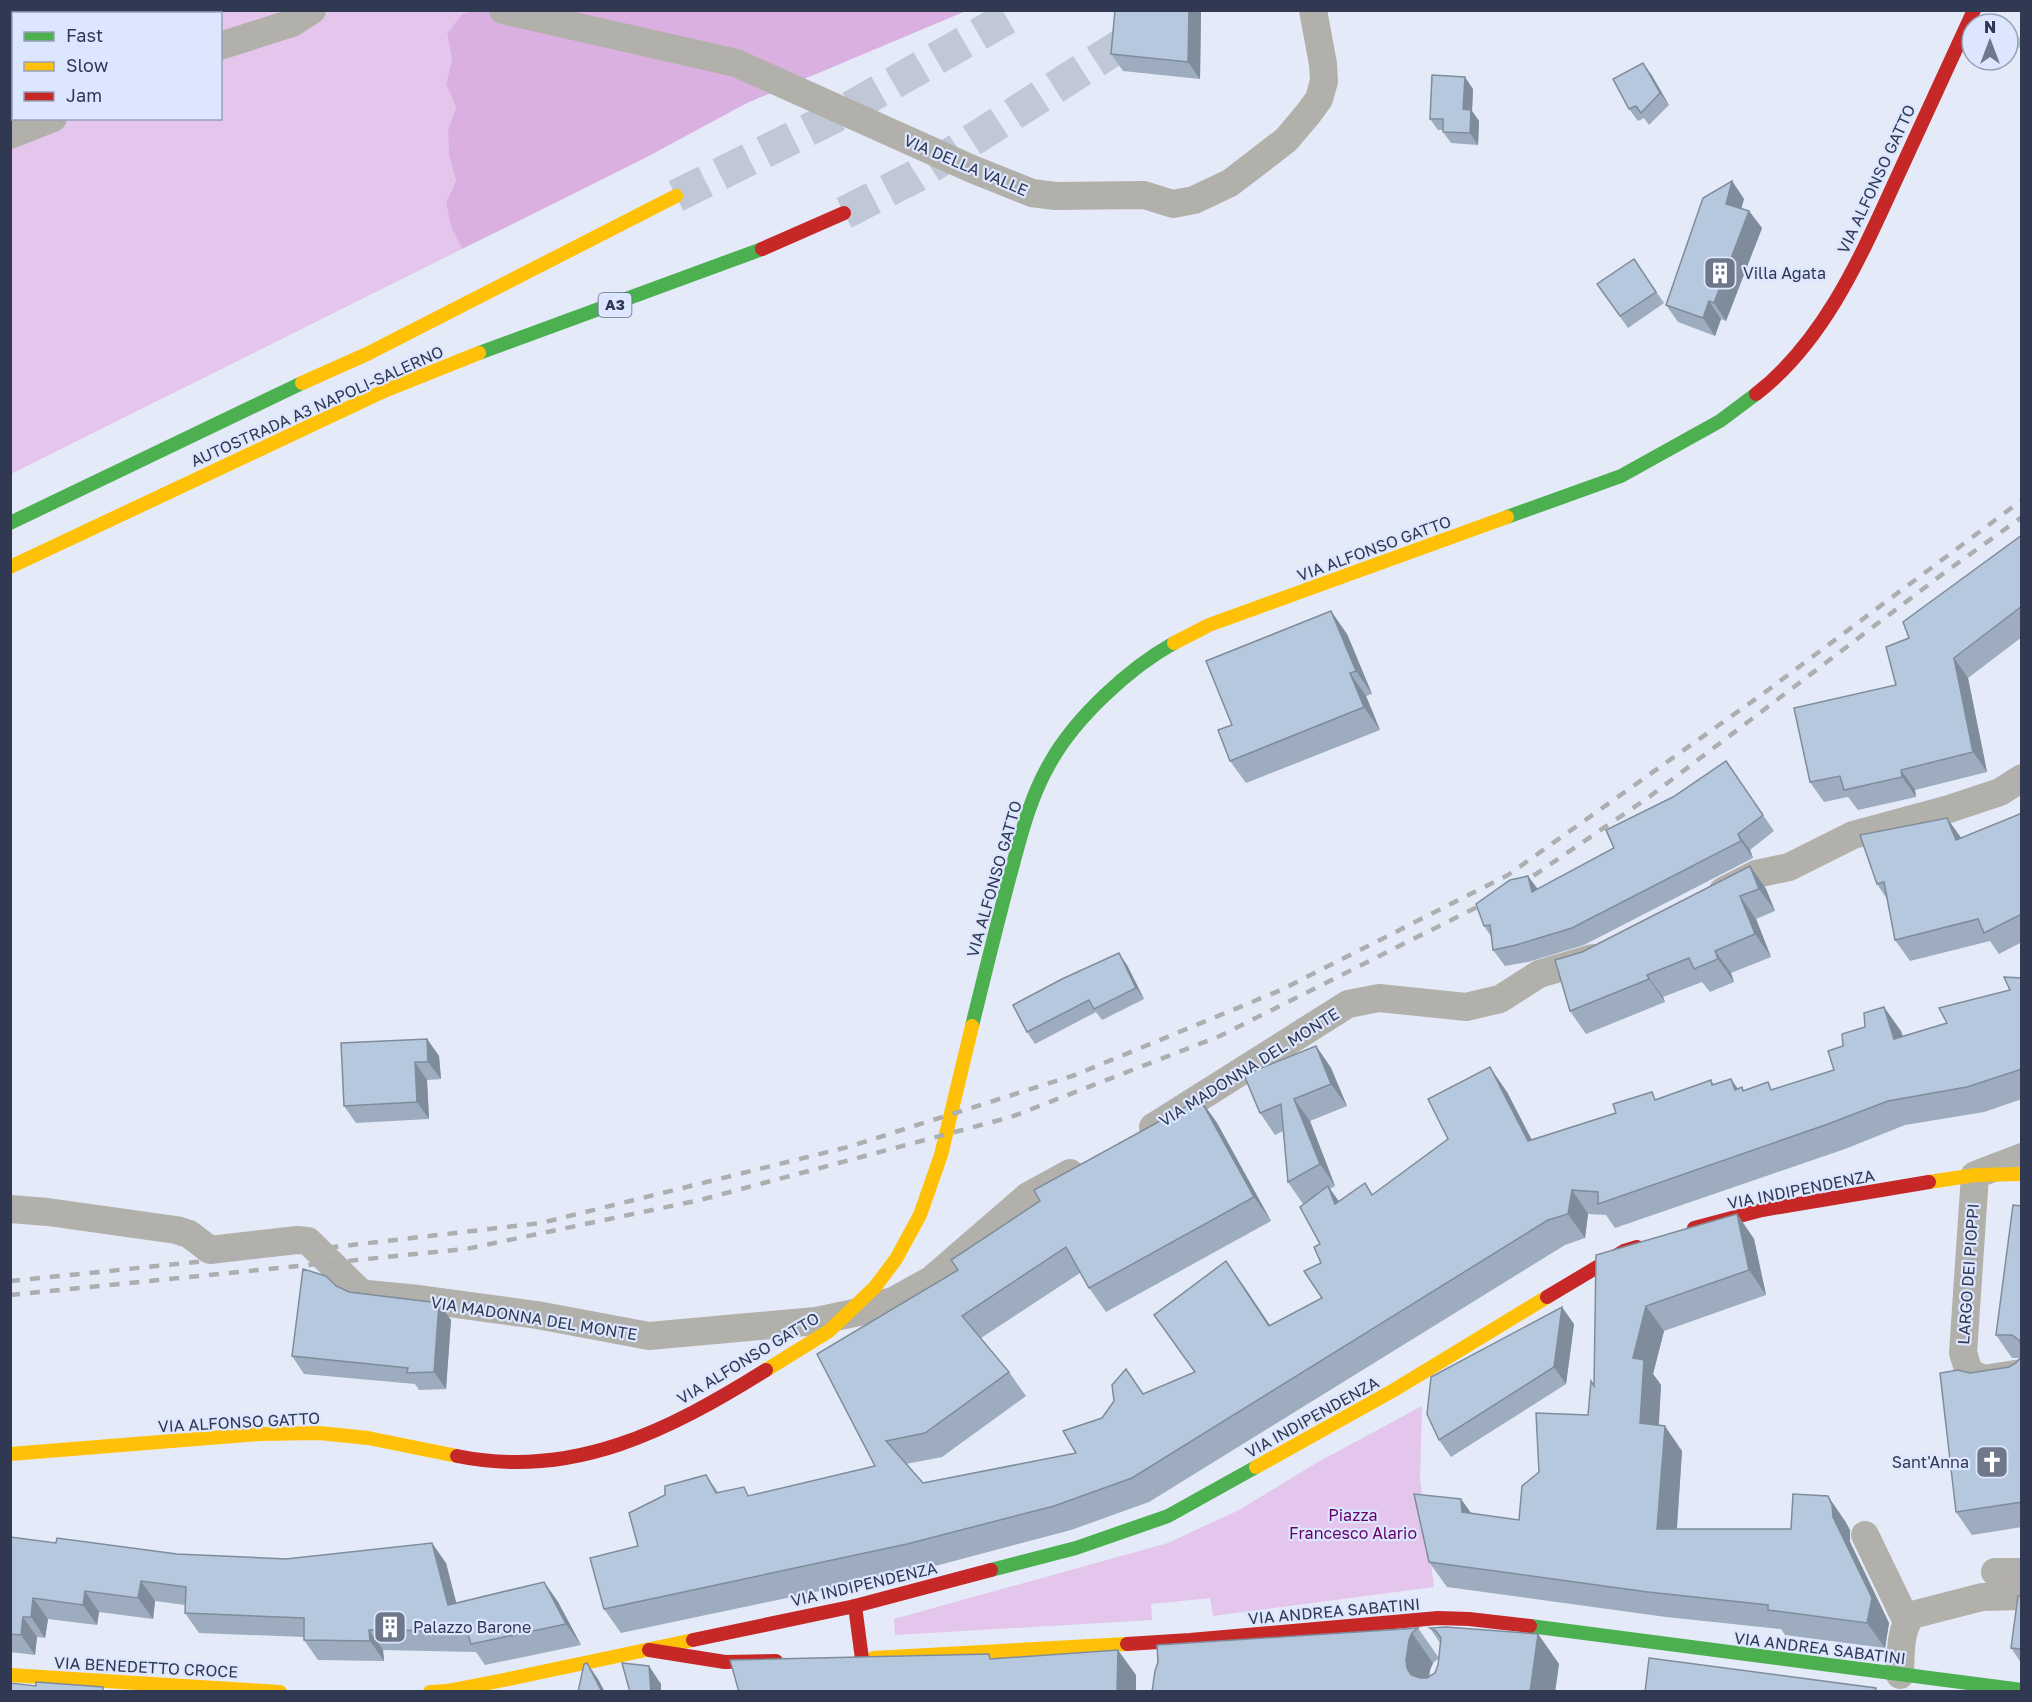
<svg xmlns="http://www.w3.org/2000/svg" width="2032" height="1702" viewBox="0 0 2032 1702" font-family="'Golos Text',sans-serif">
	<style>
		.green { fill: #e4c5eb }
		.forest { fill: #d9b0e0 }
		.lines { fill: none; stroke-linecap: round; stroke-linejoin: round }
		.stream { stroke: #9de0ae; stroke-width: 9 }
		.highway-tunnel { stroke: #c0c7d6; stroke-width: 33; stroke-dasharray: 33 16; stroke-linecap: butt }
		.street { stroke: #b2b0ab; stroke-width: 28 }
		.fast { stroke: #4caf50; stroke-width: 14 }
		.slow { stroke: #ffc107; stroke-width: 14 }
		.jam { stroke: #c62828; stroke-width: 14 }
		.rail { stroke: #aeaeb0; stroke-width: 4.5; stroke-dasharray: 10 10; stroke-linecap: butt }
		.wall { fill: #9dacbe; fill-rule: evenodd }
		.shaded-wall { fill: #7f8c9b }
		.building { fill: #b6c8dd; stroke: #7f8c9b; stroke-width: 1.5 }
		.labels { text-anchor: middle; stroke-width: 4.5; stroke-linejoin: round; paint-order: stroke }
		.shield { fill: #dce6ff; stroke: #646d85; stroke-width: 1.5 }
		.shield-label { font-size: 15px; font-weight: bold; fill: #303951 }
		.street-label { font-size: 16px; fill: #303951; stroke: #dce6ff }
		.poi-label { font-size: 16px; fill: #303951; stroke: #dce6ff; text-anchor: start }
		.park-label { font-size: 16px; fill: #69006a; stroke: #dce6ff }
	</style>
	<rect width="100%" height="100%" fill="#e4eaf7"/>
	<!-- green -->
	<g class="green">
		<polygon points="176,11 471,11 461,15 447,35 452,60 446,84 456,107 448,130 449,156 456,181 446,203 451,227 462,249 11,474 11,136 44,119 220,118 220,14 168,13"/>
		<polygon points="1422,1406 1420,1479 1434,1587 1213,1616 1210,1598 1151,1604 1152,1620 895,1635 894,1619 1168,1543 1239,1510 1318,1462"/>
	</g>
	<!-- forest -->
	<polygon class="forest" points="471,11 966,11 747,103 645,158 462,249 451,227 446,203 456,181 449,156 448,130 456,107 446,84 452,60 447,34 461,15"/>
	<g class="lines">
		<!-- stream -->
		<polyline class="stream" points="2008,36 2022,44"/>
		<!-- highway-tunnel -->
		<g class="highway-tunnel">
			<polyline points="676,196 832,118 1021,10"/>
			<polyline points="844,213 916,176 1176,10"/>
		</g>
		<!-- street -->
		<g class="street">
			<polyline points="503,10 736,63 972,169 1032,193 1055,196 1144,195 1173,204 1194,200 1230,183 1286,140 1308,114 1319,99 1324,81 1323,64 1313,10"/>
			<polyline points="220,46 292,23 312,10"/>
			<polyline points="10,135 53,118"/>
			<polyline points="1723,891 1756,874 1789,867 1853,835 1949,809 2000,792 2022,778"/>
			<polyline points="1153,1127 1348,1004 1379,998 1466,1007 1500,999 1539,974 1593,958"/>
			<polyline points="2022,1157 1975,1175 1963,1353 1969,1372 1983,1379 2022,1373"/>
			<polyline points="10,1209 48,1212 176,1230 189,1234 210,1250 297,1240 308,1241 359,1291 367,1294 419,1299 537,1315 649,1336 816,1321 859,1312 895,1300 931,1280 1028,1196 1070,1173"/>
			<polyline points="1865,1535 1907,1622"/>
			<polyline points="1995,1572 2022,1572"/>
			<path d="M1900 1675C1901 1656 1899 1630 1912 1615L1982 1597 2022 1596"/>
		</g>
		<!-- fast -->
		<g class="fast">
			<polyline points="479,353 762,249"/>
			<polyline points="1507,517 1621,476 1720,421 1756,394"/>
			<polyline points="10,523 302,383"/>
			<path d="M972 1026C984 977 996 928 1009 879 1020 839 1029 799 1050 763 1075 718 1129 668 1174 643"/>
			<polyline points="991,1570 1076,1548 1168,1516 1256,1467"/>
			<polyline points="1530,1626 2022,1690"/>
		</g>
		<!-- slow -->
		<g class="slow">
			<polyline points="302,383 367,354 676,196"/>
			<polyline points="10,567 384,391 479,353"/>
			<polyline points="1174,643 1209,625 1507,517"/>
			<polyline points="1929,1182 1975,1175 2022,1174"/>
			<polyline points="766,1370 829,1331 875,1287 896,1259 920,1215 941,1155 972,1026"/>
			<polyline points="10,1454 259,1434 319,1433 368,1438 457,1456"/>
			<polyline points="1256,1467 1394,1390 1547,1297"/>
			<polyline points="873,1658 1127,1644"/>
			<polyline points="10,1675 280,1692"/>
			<polyline points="430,1692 447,1691 504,1680 693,1640"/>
		</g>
		<!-- jam -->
		<g class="jam">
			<polyline points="762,249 844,213"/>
			<path d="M1756 394C1827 339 1863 251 1899 173 1924 118 1949 64 1974 10"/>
			<polyline points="1694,1228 1762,1210 1929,1182"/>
			<polyline points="1547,1297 1624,1251 1637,1247"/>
			<path d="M457 1456C573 1480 670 1430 766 1370"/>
			<polyline points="855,1606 862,1659"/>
			<polyline points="693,1640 855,1606 991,1570"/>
			<polyline points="1127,1644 1190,1640 1438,1618 1469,1619 1530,1626"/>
			<polyline points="649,1650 725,1662 776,1661"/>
		</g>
		<!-- rail -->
		<g class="rail">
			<polyline points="1517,887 1649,797 1944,573 2022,517"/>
			<polyline points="10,1281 266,1255 541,1223 848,1147 1075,1075 1281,990 1508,875 1764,693 2022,500"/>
			<polyline points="10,1295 466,1249 700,1200 1011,1117 1220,1036 1493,899"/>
		</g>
	</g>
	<!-- wall -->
	<g class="wall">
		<polygon points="1115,10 1201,10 1200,79 1123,71 1111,54"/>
		<polygon points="1651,74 1669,105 1649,125 1644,118 1638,121 1629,109"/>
		<polygon points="1473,89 1472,111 1479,121 1478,145 1451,143 1443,132 1443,130 1438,130 1430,119"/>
		<polygon points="1732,181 1744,199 1741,208 1749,211 1762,228 1726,321 1721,319 1715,336 1678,322 1666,305"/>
		<polygon points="1634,259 1664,303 1628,328 1597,284"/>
		<polygon points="2022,535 2022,637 1968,678 1987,772 1915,790 1916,797 1858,810 1848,797 1824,802 1810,782 1896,685 1909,638"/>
		<polygon points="1347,634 1372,694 1366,696 1380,730 1246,783 1230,761 1232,725"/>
		<polygon points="1726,761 1774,831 1750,850 1753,858 1584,945 1528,962 1505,966 1493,950 1491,936 1484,926 1538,889 1614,848 1673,797"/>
		<polygon points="2022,813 2022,942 1999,954 1990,941 1910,961 1895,940 1887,899 1877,884 1961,838"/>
		<polygon points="1750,866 1766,889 1775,911 1756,919 1771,957 1731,973 1734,982 1710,992 1702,982 1663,997 1665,1002 1586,1034 1570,1011 1582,952"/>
		<polygon points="1127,965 1144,999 1102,1020 1096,1012 1035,1044 1027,1032"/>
		<polygon points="2022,978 2022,1099 1984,1112 1905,1125 1845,1149 1615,1228 1606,1215 1588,1214 1585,1238 1565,1245 1149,1502 1071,1530 924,1569 621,1633 604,1609 638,1546 706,1475 718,1492 750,1496 875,1466 958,1270 1200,1099 1217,1123 1271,1221 1106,1312 1089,1288 1080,1273 981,1338 1009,1372 1026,1396 942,1457 906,1464 923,1483 1076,1453 1102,1418 1143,1394 1195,1372 1243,1285 1270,1325 1322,1298 1320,1244 1306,1202 1303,1204 1288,1182 1283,1131 1275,1135 1260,1113 1316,1046 1331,1068 1347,1106 1310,1121 1335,1186 1330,1189 1338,1201 1373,1194 1448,1139 1507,1092 1532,1140 1657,1099 1711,1080 1714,1085 1738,1089 1742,1087 1744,1091 1774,1090 1834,1070 1901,1031 1903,1037 1947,1023 2010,990"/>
		<polygon points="427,1039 439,1056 441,1079 427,1080 429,1119 356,1123 344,1106"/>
		<polygon points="2022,1206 2022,1527 1972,1535 1956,1512 1970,1373 2009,1367 2016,1363 2020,1358 2012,1358 1996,1335"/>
		<polygon points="1737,1214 1754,1239 1766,1295 1664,1331 1653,1374 1661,1385 1659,1425 1682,1451 1677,1529 1791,1529 1845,1521 1850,1530 1850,1542 1889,1623 1885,1648 1785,1635 1781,1629 1666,1617 1447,1587 1429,1562 1471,1513 1519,1520 1539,1472 1588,1415 1594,1384 1596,1255"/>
		<polygon points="336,1286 349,1292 451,1320 446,1389 419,1390 415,1384 304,1374 292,1356"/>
		<polygon points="1574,1324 1566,1384 1451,1457 1439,1440"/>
		<polygon points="10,1537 56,1543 177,1554 286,1559 446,1563 456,1603 544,1582 558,1602 581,1645 485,1665 476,1652 383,1650 384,1661 318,1660 304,1640 304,1637 199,1633 185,1613 185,1605 155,1601 153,1619 99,1612 97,1625 48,1619 45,1638 37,1637 35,1655 10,1652"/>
		<polygon points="2022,1596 2022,1664 2011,1648"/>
		<path d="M1418 1628 1439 1658 1440 1643 1430 1628 1538 1634 1559 1664 1555 1692H1152ZM1439 1658 1438 1665 1435 1673 1429 1677 1430 1670 1433 1663Z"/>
	</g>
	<!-- shaded-wall -->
	<g class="shaded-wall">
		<polygon points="1189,10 1201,10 1200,79 1188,62"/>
		<polygon points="1643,63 1651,74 1669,105 1660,93"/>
		<polygon points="1465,77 1473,89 1472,111 1479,121 1478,145 1470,133 1463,109"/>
		<polygon points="1732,181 1744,199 1738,221 1726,204"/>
		<polygon points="1749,211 1762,228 1726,321 1714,303"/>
		<polygon points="1709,301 1721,319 1715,336 1703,318"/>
		<polygon points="1331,611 1347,634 1372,694 1356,671"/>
		<polygon points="1954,658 1968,678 1987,772 1973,752"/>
		<polygon points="1350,673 1366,696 1380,730 1364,707"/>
		<polygon points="1901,770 1915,790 1916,797 1902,777"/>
		<polygon points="1947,818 1962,839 1956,840"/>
		<polygon points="1738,834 1750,850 1753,858 1741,841"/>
		<polygon points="1750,866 1766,889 1775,911 1759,889"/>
		<polygon points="1528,876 1540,892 1532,892"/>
		<polygon points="1740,896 1756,919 1771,957 1755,934"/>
		<polygon points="1715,951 1731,973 1734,982 1718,959"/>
		<polygon points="1119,953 1127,965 1144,999 1136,988"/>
		<polygon points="1647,975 1663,997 1665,1002 1649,979"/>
		<polygon points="1884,1007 1901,1031 1911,1063 1894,1039"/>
		<polygon points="427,1039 439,1056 441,1079 428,1062"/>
		<polygon points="1316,1046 1331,1068 1347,1106 1331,1084"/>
		<polygon points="415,1062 427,1080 429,1119 417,1102"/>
		<polygon points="1490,1067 1507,1092 1545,1166 1528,1141"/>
		<polygon points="1731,1079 1748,1103 1735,1090"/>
		<polygon points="1200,1099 1217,1123 1271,1221 1254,1197"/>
		<polygon points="1294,1099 1310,1121 1335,1186 1320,1164"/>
		<polygon points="1328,1186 1345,1210 1335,1204"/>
		<polygon points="1572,1190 1588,1214 1585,1238 1568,1214"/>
		<polygon points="1737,1214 1754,1239 1766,1295 1749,1270"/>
		<polygon points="1226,1261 1243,1285 1286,1350 1269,1326"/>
		<polygon points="439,1303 451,1320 446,1389 434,1372"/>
		<polygon points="1646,1306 1664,1331 1653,1374 1661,1385 1657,1448 1640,1423 1633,1358"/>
		<polygon points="1562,1307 1574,1324 1566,1384 1554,1367"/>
		<polygon points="1665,1426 1682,1451 1675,1554 1657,1529"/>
		<polygon points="1828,1496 1845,1521 1850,1530 1850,1542 1889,1623 1885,1648 1867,1623 1833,1517"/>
		<polygon points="1461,1499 1479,1524 1462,1512"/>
		<polygon points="432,1543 446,1563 462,1625 448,1605"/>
		<polygon points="141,1581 155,1601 153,1619 138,1598"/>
		<polygon points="544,1582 558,1602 581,1645 566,1624"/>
		<polygon points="85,1591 99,1612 97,1625 83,1605"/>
		<polygon points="33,1598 48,1619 45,1638 31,1617"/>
		<polygon points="23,1617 37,1637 35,1655 21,1635"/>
		<polygon points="369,1630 383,1650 384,1661 370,1641"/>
		<polygon points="1412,1633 1433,1663 1430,1670 1427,1690 1423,1692 1407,1668 1406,1660 1409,1640"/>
		<polygon points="1538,1634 1559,1664 1555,1692 1530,1692"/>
		<polygon points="1118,1650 1136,1675 1136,1692 1117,1692"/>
		<polygon points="587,1663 598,1679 605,1692 602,1692"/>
		<polygon points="649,1666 661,1684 661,1692 651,1692"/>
	</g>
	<!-- building -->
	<g class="building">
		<polygon points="1115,10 1189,10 1188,62 1111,54"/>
		<polygon points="1643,63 1660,93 1641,113 1636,106 1629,109 1613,79"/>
		<polygon points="1432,75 1465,77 1463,109 1471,110 1470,133 1443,132 1443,119 1430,119"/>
		<polygon points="1732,181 1726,204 1749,211 1714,303 1709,301 1703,318 1666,305 1703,198"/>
		<polygon points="1634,259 1656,292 1620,316 1597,284"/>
		<polygon points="2022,535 2022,606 1954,658 1973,752 1901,770 1902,777 1844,790 1840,776 1810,782 1794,708 1896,685 1886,647 1909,638 1903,622"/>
		<polygon points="1331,611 1356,671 1350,673 1364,707 1230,761 1218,730 1232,725 1206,661"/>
		<polygon points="1726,761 1763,815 1738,834 1741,841 1572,928 1516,945 1493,950 1490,925 1484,926 1476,904 1510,880 1528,876 1532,892 1614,848 1606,830 1673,797"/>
		<polygon points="2022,813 2022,914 1984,933 1978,919 1895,940 1884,882 1877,884 1860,835 1947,818 1956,840"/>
		<polygon points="1750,866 1759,889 1740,896 1755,934 1715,951 1718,959 1694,969 1689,958 1647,975 1649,979 1570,1011 1555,960 1582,952"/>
		<polygon points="1119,953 1136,988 1094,1009 1089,1000 1027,1032 1013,1005 1062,979"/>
		<polygon points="2004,977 2022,978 2022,1069 1967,1087 1888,1101 1828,1124 1598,1204 1598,1192 1572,1190 1568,1214 1548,1220 1132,1478 1054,1506 907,1544 604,1609 590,1558 638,1546 629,1513 665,1495 665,1486 706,1475 716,1493 744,1487 748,1496 875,1466 817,1354 958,1270 951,1260 1040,1201 1034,1190 1200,1099 1254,1197 1089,1288 1066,1247 962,1316 1009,1372 925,1433 886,1441 923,1483 1076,1453 1063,1431 1102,1418 1114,1401 1112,1385 1126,1369 1143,1394 1195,1372 1154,1315 1226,1261 1269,1326 1322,1298 1304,1271 1321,1263 1314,1247 1320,1244 1300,1207 1328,1186 1335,1204 1365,1183 1372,1195 1448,1139 1428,1099 1490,1067 1528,1141 1616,1113 1613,1104 1652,1092 1655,1100 1711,1080 1712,1085 1731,1079 1735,1090 1742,1087 1743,1091 1768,1082 1771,1090 1834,1070 1828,1051 1843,1046 1842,1034 1865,1027 1864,1013 1884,1007 1894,1039 1947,1023 1939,1008 2010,990"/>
		<polygon points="427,1039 428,1062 415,1062 417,1102 344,1106 341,1043"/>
		<polygon points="1316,1046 1331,1084 1294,1099 1320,1164 1288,1182 1281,1104 1260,1113 1244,1075"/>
		<polygon points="2013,1205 2022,1206 2022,1346 2019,1340 2012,1335 1996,1335"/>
		<polygon points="1737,1214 1749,1270 1646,1306 1633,1358 1644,1360 1640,1423 1665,1426 1657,1529 1791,1529 1793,1494 1828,1496 1832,1505 1833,1517 1872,1598 1867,1623 1768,1610 1768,1605 1648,1592 1429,1562 1414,1494 1461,1499 1462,1512 1519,1520 1522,1486 1539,1472 1536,1413 1588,1415 1591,1381 1594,1386 1596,1255"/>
		<polygon points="303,1269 326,1276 336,1286 349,1292 439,1303 434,1372 407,1373 408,1368 292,1356"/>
		<polygon points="1562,1307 1554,1367 1439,1440 1427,1414 1431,1377"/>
		<polygon points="2022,1355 2022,1502 1956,1512 1940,1373 1958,1370 1970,1373 2009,1367 2016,1363 2021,1357"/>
		<polygon points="10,1537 56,1543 57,1538 177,1554 286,1559 432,1543 448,1605 544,1582 566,1624 471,1644 467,1631 369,1630 370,1641 304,1640 304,1618 185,1613 186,1587 141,1581 138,1598 85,1591 83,1605 33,1598 31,1617 23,1617 21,1635 10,1634"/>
		<polygon points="2018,1596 2022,1596 2022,1649 2011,1648"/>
		<polygon points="1446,1627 1538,1634 1530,1692 1152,1692 1155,1671 1158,1662 1157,1645 1418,1628 1412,1633 1409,1640 1406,1660 1407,1668 1411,1675 1420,1678 1427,1678 1435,1673 1438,1665 1441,1638 1436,1631 1430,1628"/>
		<polygon points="1118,1650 1117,1692 739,1692 730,1660 989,1654 990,1659"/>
		<polygon points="1649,1658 1876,1688 1876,1692 1645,1692"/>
		<polygon points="587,1663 602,1692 578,1692 584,1664"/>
		<polygon points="622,1663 649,1666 651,1692 630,1692"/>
		<polygon points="36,1682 103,1687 103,1692 10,1692 10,1683 36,1686"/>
	</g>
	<!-- icons -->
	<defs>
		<g id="building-square" transform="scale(1.725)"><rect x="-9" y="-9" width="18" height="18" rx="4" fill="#6f778b" stroke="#dce6ff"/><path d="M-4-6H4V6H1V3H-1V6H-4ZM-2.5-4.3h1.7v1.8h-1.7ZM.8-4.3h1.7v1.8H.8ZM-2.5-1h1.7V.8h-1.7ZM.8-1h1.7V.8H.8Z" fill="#fff"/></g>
		<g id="church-square" transform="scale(1.725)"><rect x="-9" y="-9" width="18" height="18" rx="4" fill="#6f778b" stroke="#dce6ff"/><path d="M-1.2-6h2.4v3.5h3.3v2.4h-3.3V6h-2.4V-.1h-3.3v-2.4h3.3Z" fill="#fff"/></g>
	</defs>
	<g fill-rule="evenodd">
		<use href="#building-square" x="1720" y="273"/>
		<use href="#church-square" x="1992" y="1462"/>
		<use href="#building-square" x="390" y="1627"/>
	</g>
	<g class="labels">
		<!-- shield labels -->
		<rect class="shield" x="598.5" y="293" width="33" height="24" rx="4.5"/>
		<g class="shield-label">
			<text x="615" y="310">A3</text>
		</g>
		<!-- street labels -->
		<g class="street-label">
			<text transform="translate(966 165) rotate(23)" y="6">VIA DELLA VALLE</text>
			<text transform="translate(1876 179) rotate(-65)" y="6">VIA ALFONSO GATTO</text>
			<text transform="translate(317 406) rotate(-24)" y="6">AUTOSTRADA A3 NAPOLI-SALERNO</text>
			<text transform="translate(1374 548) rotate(-20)" y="6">VIA ALFONSO GATTO</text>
			<text transform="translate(994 879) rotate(-74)" y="6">VIA ALFONSO GATTO</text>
			<text transform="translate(1249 1067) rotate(-32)" y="6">VIA MADONNA DEL MONTE</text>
			<text transform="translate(1801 1189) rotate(-11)" y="6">VIA INDIPENDENZA</text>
			<text transform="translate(1968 1274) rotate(-86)" y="6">LARGO DEI PIOPPI</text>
			<text transform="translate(534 1318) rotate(9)" y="6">VIA MADONNA DEL MONTE</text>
			<text transform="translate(748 1358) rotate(-31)" y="6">VIA ALFONSO GATTO</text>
			<text transform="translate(1312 1417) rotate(-29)" y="6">VIA INDIPENDENZA</text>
			<text transform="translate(239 1422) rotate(-3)" y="6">VIA ALFONSO GATTO</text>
			<text transform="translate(864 1584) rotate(-13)" y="6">VIA INDIPENDENZA</text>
			<text transform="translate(1334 1611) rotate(-5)" y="6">VIA ANDREA SABATINI</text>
			<text transform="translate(1820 1648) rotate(7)" y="6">VIA ANDREA SABATINI</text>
			<text transform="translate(146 1667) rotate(3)" y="6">VIA BENEDETTO CROCE</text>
		</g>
		<!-- poi labels -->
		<g class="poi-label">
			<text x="1743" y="279">Villa Agata</text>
			<text x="1969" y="1468" text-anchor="end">Sant'Anna</text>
			<text x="413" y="1633">Palazzo Barone</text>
		</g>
		<!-- park labels -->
		<g class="park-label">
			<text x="1353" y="1521">Piazza<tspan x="1353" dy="18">Francesco Alario</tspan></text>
		</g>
	</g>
	<!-- border -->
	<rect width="2032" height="1702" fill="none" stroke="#303951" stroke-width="24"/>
	<!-- legend -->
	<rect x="12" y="12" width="210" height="108" fill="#dce6ff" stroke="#97a1b9" stroke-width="1.5"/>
	<rect x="24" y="32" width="30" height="9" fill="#4caf50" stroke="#97a1b9" stroke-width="1.5"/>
	<text x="66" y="42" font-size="18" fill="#303951">Fast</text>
	<rect x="24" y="62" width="30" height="9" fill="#ffc107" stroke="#97a1b9" stroke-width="1.5"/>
	<text x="66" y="72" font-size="18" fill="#303951">Slow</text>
	<rect x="24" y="92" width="30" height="9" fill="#c62828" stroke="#97a1b9" stroke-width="1.5"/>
	<text x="66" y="102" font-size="18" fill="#303951">Jam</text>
	<!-- north arrow -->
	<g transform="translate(1990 42)"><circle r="28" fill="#dce6ff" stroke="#97a1b9" stroke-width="1.5"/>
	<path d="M0-4.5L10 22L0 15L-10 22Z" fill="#6f778b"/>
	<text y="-9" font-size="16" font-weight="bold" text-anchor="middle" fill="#303951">N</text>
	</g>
</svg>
